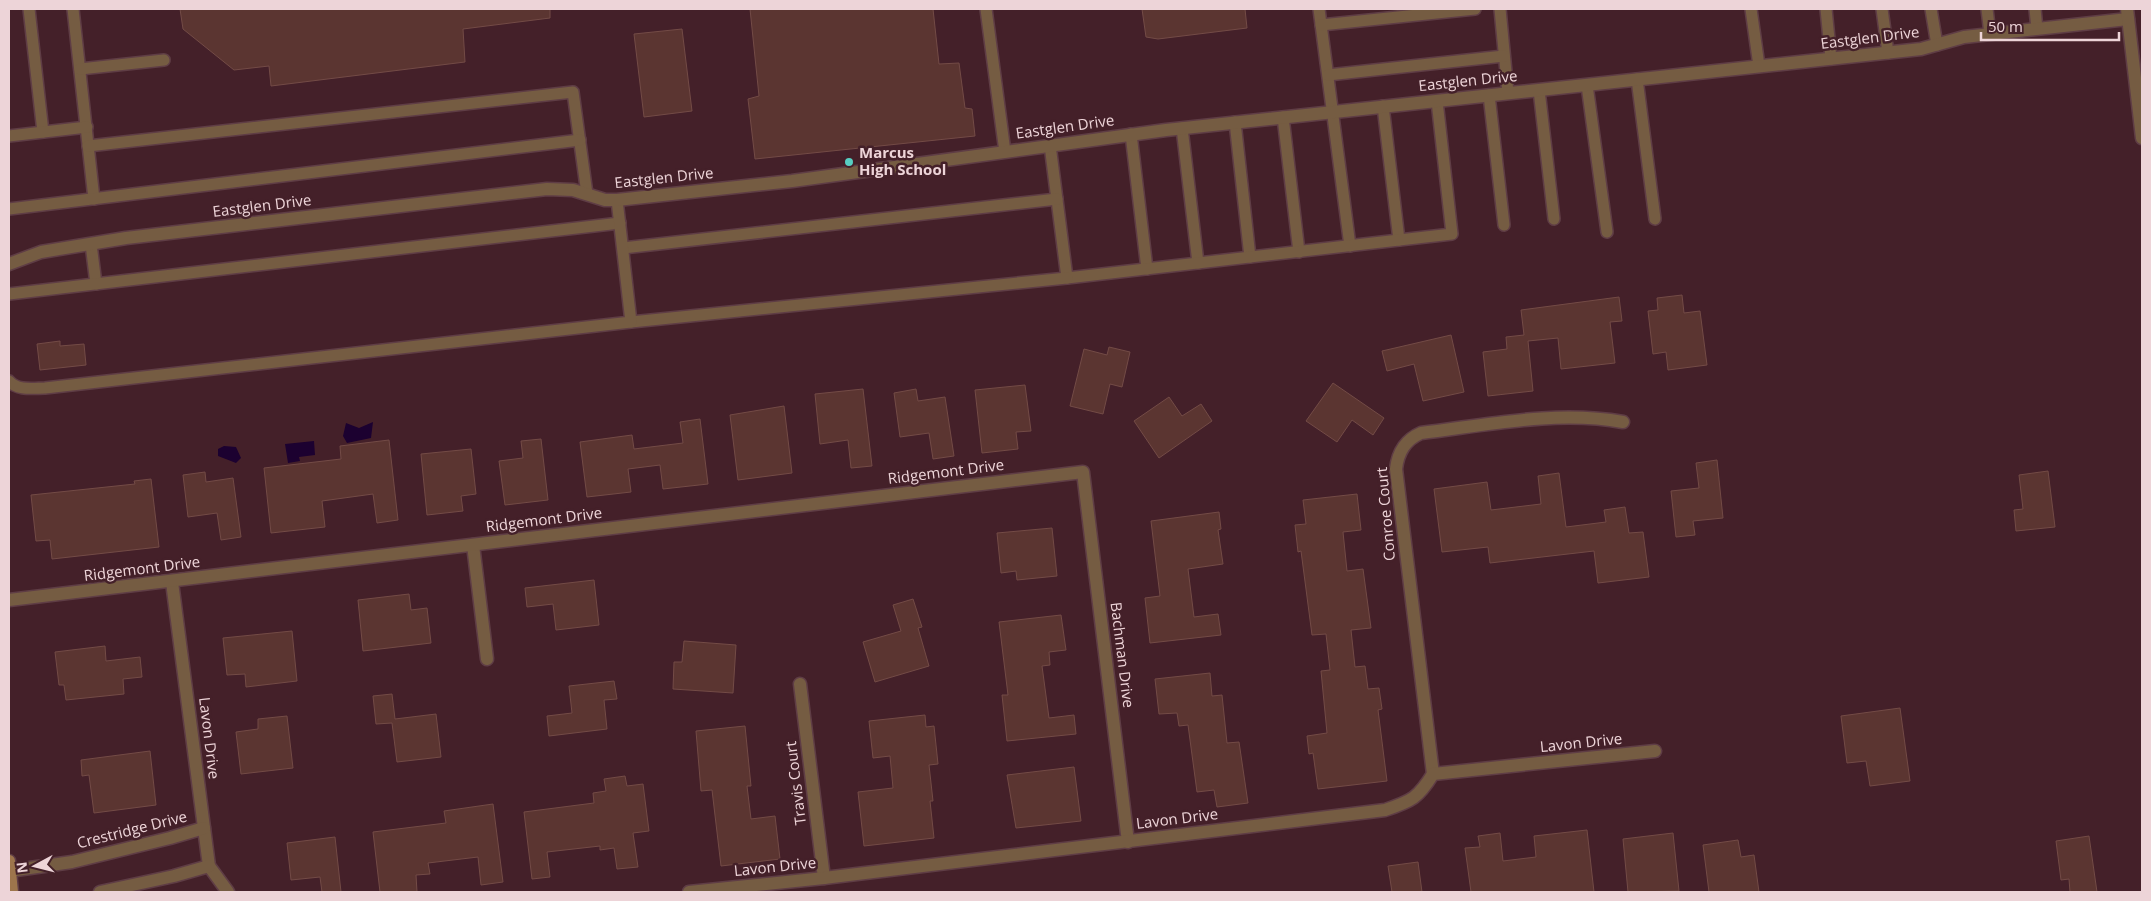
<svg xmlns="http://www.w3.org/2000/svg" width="2151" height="901" viewBox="0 0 2151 901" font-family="'Open Sans',sans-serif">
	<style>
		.water { fill: #1c0130 }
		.building { fill: #5b3531; stroke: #734b46 }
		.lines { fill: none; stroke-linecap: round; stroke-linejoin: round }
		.service-casing { stroke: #5f3d45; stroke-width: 14 }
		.minor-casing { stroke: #5f3d45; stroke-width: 15 }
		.tertiary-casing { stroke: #5f3d45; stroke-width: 15 }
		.secondary-casing { stroke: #5f3d45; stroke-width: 15 }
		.service { stroke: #755c42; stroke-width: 11 }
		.minor { stroke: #755c42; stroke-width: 12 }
		.tertiary { stroke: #755c42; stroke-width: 12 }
		.secondary { stroke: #9d754c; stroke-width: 12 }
		.poi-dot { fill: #57cec2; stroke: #442029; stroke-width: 2 }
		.labels { text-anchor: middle; stroke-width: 5; stroke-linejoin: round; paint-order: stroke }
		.street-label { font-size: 15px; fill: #edd4d8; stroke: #442029 }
		.poi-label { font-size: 15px; font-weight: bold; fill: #edd4d8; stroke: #442029; text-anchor: start }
	</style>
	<rect width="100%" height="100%" fill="#442029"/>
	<!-- water -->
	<g class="water">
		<polygon points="373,422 371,438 347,443 343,436 346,423 359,428"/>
		<polygon points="314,441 315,455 299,457 300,461 288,463 285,444"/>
		<polygon points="224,446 236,447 241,458 236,463 218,456 218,449"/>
	</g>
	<!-- building -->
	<g class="building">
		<polygon points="180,9 550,9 550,18 463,29 465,62 271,86 269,66 234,70 183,29"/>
		<polygon points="750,9 933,9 939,64 959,63 965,108 972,109 975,136 755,159 748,99 759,96"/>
		<polygon points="1142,9 1245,9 1247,28 1158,39 1146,37"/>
		<polygon points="682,29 692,111 644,117 634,34"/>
		<polygon points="1682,295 1684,313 1700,311 1707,365 1668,370 1666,352 1653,354 1648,311 1658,310 1657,298"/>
		<polygon points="1619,297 1622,321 1610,322 1615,363 1561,369 1558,338 1528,341 1533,391 1488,396 1483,352 1507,349 1506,337 1524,335 1521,310"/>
		<polygon points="1451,335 1464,392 1423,401 1414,364 1387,371 1382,351"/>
		<polygon points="60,341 60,346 84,344 86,365 40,370 37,344"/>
		<polygon points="1109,347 1130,352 1122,387 1110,384 1103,414 1070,406 1084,349 1107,355"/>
		<polygon points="1333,383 1384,418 1373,435 1352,420 1337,442 1306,421"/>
		<polygon points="1025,385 1031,431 1016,432 1018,449 982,453 975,390"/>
		<polygon points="863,389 872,466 851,468 848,440 820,444 815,394"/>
		<polygon points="916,389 918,401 945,397 954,456 933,459 929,433 900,437 894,393"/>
		<polygon points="1169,397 1182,416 1201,404 1212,421 1159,458 1134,421"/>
		<polygon points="784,406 792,473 738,480 730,415"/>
		<polygon points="700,419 708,484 663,489 660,465 628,469 631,492 587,497 580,442 632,435 634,449 683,443 680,422"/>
		<polygon points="541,439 548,500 505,505 499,461 523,458 521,441"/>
		<polygon points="389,440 398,520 377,523 373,494 322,501 325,527 271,533 264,468 341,459 340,446"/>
		<polygon points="471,449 476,494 461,496 463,511 427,515 421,454"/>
		<polygon points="1717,460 1723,518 1693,521 1695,535 1676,537 1671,491 1699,488 1696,463"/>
		<polygon points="2048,471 2055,527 2016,531 2014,510 2023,509 2019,475"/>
		<polygon points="205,472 206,482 233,478 241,537 221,540 217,513 188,517 183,475"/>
		<polygon points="1559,473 1566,527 1606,522 1604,510 1625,507 1629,533 1643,532 1649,577 1598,583 1594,551 1490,563 1488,547 1442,552 1434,489 1487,482 1491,510 1541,504 1538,476"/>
		<polygon points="151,479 159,547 52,559 50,540 36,541 31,495 135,484 134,481"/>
		<polygon points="1357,494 1361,530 1343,532 1347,571 1363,569 1371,628 1351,630 1355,667 1365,666 1368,689 1379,688 1382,709 1378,710 1387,781 1318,789 1313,753 1309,754 1307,736 1327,733 1321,671 1330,670 1326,634 1312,635 1301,551 1298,552 1295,525 1306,524 1303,500"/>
		<polygon points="1219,512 1221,529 1218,530 1223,564 1188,569 1194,617 1218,614 1221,635 1150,643 1145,598 1160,596 1151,521"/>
		<polygon points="1052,528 1057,576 1017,580 1016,571 1001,573 997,533"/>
		<polygon points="594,580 599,625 556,630 553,604 527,607 525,588"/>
		<polygon points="409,594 411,610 427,608 431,643 363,651 358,600"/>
		<polygon points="913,599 922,627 918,628 929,666 875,682 863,642 901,631 893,605"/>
		<polygon points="1061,615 1066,650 1049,652 1050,665 1042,666 1049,718 1074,715 1076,734 1007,741 1002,695 1008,695 999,622"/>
		<polygon points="292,631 297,681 246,687 245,674 227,675 223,638"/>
		<polygon points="684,641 736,645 733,693 673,689 674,662 682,662"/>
		<polygon points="105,646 106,661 140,657 142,677 123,679 124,694 66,700 64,685 59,685 55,652"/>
		<polygon points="1210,673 1212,696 1222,695 1227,743 1239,742 1248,803 1217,807 1214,790 1197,792 1188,725 1179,726 1177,713 1159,714 1155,679"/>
		<polygon points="614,681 617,699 604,700 607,729 549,736 547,716 572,713 569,686"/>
		<polygon points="392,694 395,719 436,714 441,757 397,762 392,723 376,724 373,696"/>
		<polygon points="1900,708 1910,781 1870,786 1866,761 1847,763 1841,716"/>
		<polygon points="925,715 926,727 934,726 938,764 929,765 933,801 930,801 934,838 864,846 858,792 893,788 890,756 873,758 869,721"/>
		<polygon points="287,716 293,768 241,774 236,732 258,729 258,719"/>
		<polygon points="745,726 751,786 747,786 751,819 775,816 780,859 721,866 712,790 701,791 696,731"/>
		<polygon points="150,751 156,805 94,813 89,775 82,776 81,760"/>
		<polygon points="1074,767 1081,821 1016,828 1007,775"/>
		<polygon points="625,776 627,786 643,784 649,831 633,833 638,867 617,869 614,848 600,850 600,846 547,852 550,877 532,879 524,812 594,803 593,793 606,791 604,779"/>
		<polygon points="493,804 503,882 481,885 478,857 428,863 430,874 416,875 417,892 380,892 373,832 446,823 444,811"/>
		<polygon points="1587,830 1594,892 1471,892 1465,848 1480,847 1478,836 1500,833 1503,861 1536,857 1534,836"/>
		<polygon points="1673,833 1679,891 1628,892 1623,839"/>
		<polygon points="2089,836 2097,892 2070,892 2069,879 2061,880 2056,841"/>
		<polygon points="335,837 341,892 322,892 320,877 291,880 287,843"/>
		<polygon points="1738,840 1741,857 1754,855 1759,892 1709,892 1703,845"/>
		<polygon points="1418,862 1422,892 1392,892 1388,866"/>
	</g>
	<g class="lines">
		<!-- service casing -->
		<g class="service-casing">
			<g id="service">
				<polyline points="29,9 43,132"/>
				<polyline points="73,9 94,199"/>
				<polyline points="986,9 1005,152"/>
				<polyline points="1319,9 1350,246"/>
				<polyline points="1500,9 1508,93"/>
				<polyline points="1751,9 1759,66"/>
				<polyline points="1826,9 1831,59"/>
				<polyline points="1882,9 1888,53"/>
				<polyline points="1931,9 1937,45"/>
				<polyline points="1987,9 1990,34"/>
				<polyline points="2035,9 2037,29"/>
				<polyline points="1321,25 1475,9"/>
				<polyline points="80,69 164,60"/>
				<polyline points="1328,75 1504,56"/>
				<polyline points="1637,79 1655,219"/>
				<polyline points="1587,85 1607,232"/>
				<polyline points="1539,90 1554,219"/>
				<polyline points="1489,95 1504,225"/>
				<polyline points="1383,106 1399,240"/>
				<polyline points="1283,117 1299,252"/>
				<polyline points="1235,122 1250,257"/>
				<polyline points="1182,128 1198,263"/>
				<polyline points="1131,134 1147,269"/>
				<polyline points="9,136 87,127"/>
				<polyline points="1050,145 1067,278 1399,240 1452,234 1437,101"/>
				<polyline points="88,146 573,92 587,194"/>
				<polyline points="9,209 580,140"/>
				<polyline points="91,244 96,284"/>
				<polyline points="623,248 1057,199"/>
				<polyline points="9,294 620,223"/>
				<polyline points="631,322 1067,278"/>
				<path d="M9 381C17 391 34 388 45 388L631 322 617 200"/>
			</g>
		</g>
		<!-- minor casing -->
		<g class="minor-casing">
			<g id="minor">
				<polyline points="9,264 41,252 126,238 547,189 573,190 605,200 617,200 792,181 1166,130 1921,49 1964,37 2128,19"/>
				<polyline points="473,545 487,659"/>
				<polyline points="172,582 209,866 228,892"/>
				<polyline points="9,600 1083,472 1128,842"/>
				<polyline points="800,684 824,878"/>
				<path d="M1433 774 1396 469C1398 452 1405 440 1421 433 1487 425 1557 410 1623 422"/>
				<polyline points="9,871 72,862 170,838 204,828"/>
				<polyline points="100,892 174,876 209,866"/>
				<path d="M689 892 824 878 1385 810C1412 801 1418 798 1433 774L1655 751"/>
			</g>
		</g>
		<!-- tertiary casing -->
		<g class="tertiary-casing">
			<polyline id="tertiary" points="2127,9 2142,138"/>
		</g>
		<!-- secondary casing -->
		<g class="secondary-casing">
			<polyline id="secondary" points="9,861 12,892"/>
		</g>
		<!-- service -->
		<use href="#service" class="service"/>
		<!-- minor -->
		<use href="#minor" class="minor"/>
		<!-- tertiary -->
		<use href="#tertiary" class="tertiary"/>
		<!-- secondary -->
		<use href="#secondary" class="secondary"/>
	</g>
	<!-- markers -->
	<circle class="poi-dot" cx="849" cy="162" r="5"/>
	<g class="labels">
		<!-- street labels -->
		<g class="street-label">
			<text transform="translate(1870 38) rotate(-7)" y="5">Eastglen Drive</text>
			<text transform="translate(1468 81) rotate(-6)" y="5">Eastglen Drive</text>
			<text transform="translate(1065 127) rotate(-8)" y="5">Eastglen Drive</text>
			<text transform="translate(664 178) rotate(-6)" y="5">Eastglen Drive</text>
			<text transform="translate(262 206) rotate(-7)" y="5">Eastglen Drive</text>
			<text transform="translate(946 472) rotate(-7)" y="5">Ridgemont Drive</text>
			<text transform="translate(1386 514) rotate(-95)" y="5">Conroe Court</text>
			<text transform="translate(544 520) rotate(-7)" y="5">Ridgemont Drive</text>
			<text transform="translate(142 569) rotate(-7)" y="5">Ridgemont Drive</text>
			<text transform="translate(1122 655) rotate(83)" y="5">Bachman Drive</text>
			<text transform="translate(209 738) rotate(83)" y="5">Lavon Drive</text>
			<text transform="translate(1581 743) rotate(-6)" y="5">Lavon Drive</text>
			<text transform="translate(796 783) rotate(-97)" y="5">Travis Court</text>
			<text transform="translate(1177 819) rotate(-7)" y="5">Lavon Drive</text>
			<text transform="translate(132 830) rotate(-14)" y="5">Crestridge Drive</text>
			<text transform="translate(775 867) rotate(-6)" y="5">Lavon Drive</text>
		</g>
		<!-- poi labels -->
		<g class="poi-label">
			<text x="859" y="158">Marcus<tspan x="859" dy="17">High School</tspan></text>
		</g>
	</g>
	<!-- border -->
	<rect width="2151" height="901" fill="none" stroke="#edd4d8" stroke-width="20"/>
	<!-- north arrow -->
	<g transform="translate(35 866) rotate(263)" stroke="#442029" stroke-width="4" paint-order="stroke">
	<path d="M0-4L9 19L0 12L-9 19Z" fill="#edd4d8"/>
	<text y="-8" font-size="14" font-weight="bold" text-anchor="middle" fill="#edd4d8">N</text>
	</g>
	<!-- scale -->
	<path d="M1981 32v8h138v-8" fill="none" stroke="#edd4d8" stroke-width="2.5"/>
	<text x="1988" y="32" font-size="15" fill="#edd4d8" stroke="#442029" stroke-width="4" paint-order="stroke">50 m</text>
</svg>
